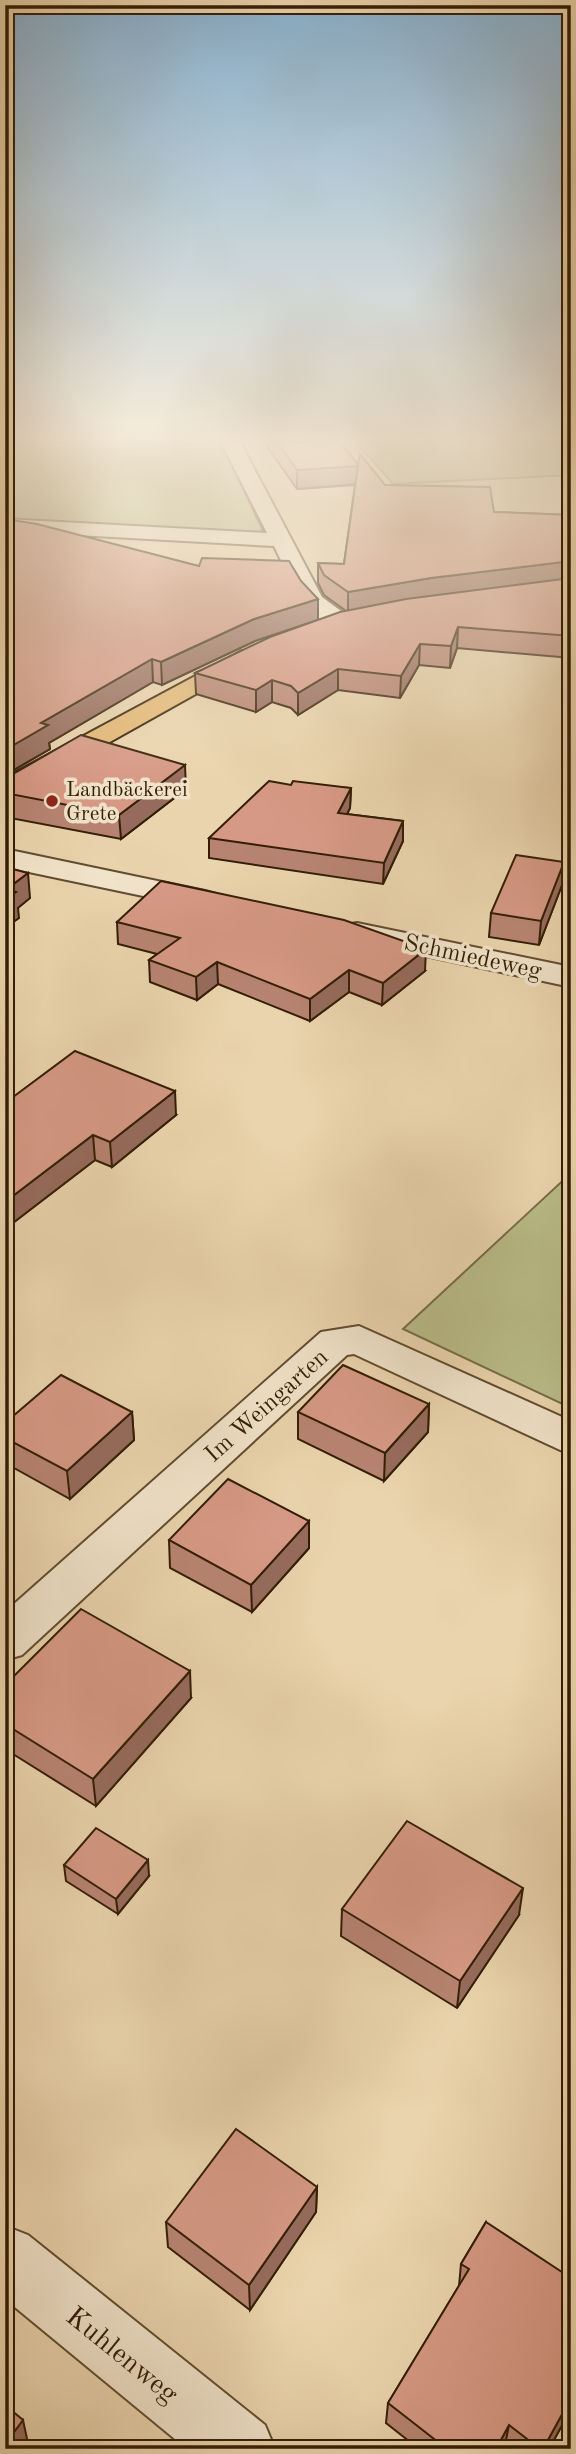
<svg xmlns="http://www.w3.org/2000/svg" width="576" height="2454" viewBox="0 0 576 2454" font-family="'Old Standard TT',serif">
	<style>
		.green { fill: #b9bc88; stroke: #766d46; stroke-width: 2 }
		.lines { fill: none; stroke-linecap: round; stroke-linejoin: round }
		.street-casing { stroke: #614c2f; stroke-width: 4 }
		.primary-casing { stroke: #331e05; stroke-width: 4 }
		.street { fill: #f1e3ca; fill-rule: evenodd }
		.primary { fill: #e5ba76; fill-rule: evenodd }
		.wall { fill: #b88472; stroke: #331e05; stroke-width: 2 }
		.shaded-wall { fill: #966b5d; stroke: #331e05; stroke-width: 2 }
		.building { fill: #d69985; stroke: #331e05; stroke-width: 2 }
		.poi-dot { fill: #8f2418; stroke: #f1e3ca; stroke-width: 2.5 }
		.labels { text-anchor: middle; stroke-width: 7; stroke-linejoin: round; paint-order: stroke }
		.far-poi-label { font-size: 21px; fill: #331e05; stroke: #f1e3ca; text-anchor: start }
		.street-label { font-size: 24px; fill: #331e05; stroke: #f1e3ca }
		.near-street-label { font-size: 28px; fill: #331e05; stroke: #f1e3ca }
	</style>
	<rect width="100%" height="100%" fill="#ead4ad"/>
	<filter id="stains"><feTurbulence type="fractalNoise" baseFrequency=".00286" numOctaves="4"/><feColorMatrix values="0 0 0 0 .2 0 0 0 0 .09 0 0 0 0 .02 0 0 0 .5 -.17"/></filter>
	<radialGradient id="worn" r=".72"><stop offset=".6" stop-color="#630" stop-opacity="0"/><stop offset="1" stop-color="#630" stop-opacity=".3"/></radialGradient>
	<!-- green -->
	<g class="green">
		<polygon points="149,442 152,445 221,442 264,533 5,520 5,443"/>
		<polygon points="356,442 571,442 571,475 393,484"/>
		<polygon points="571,1173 571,1408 403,1329"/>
	</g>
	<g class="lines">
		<!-- street casing -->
		<g class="street-casing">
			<g id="street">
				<path d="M221 442H240L322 597 356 622 352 627C312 637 288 574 274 546L5 531V519L267 533Z"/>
				<polygon points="5,849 205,891 216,894 220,900 216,906 205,909 5,867"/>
				<polygon points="357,923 571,967 571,987 346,939 341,932 346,925"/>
				<polygon points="359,1326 571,1421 571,1455 354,1354 347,1355 22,1655 5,1660 5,1612 321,1332"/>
				<polygon points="5,2226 28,2235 265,2425 275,2449 187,2449 5,2299"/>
			</g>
		</g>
		<!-- primary casing -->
		<g class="primary-casing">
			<polygon id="primary" points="242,651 251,653 254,658 251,663 15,795 5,797 5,778"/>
		</g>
		<!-- street -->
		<use href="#street" class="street"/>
		<!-- primary -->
		<use href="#primary" class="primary"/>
	</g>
	<!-- wall -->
	<g class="wall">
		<polygon points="268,442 277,442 358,464 385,485 494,512 571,515 571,658 457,648 450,668 419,665 400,698 338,690 298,715 291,708 272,702 256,712 196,694 195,673 346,611 324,595 318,583 318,563 344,564 355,485 297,489 268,448"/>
		<polygon points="5,519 255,641 162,685 153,682 49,743 50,749 7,774 186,789 121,839 5,817"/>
		<polygon points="291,785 351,788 350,808 347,814 403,821 403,841 383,884 209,858 209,838"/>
		<polygon points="562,885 539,945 489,937 491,913"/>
		<polygon points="117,922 425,971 382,1005 349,992 310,1021 218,984 197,1000 150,982 149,960 157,954 118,944"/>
		<polygon points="5,1103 176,1115 112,1167 95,1160 5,1229"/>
		<polygon points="429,1404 428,1432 384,1481 298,1439 298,1412"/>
		<polygon points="132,1412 134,1440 70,1499 5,1463 5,1423"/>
		<polygon points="309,1521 309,1548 252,1612 170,1568 169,1540"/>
		<polygon points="5,1685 191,1698 96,1806 5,1749"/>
		<polygon points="64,1865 149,1876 118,1914 66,1881"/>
		<polygon points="342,1909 519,1915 457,2008 341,1936"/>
		<polygon points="317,2187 316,2212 250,2310 168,2247 166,2222"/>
		<polygon points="486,2222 571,2409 549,2449 511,2449 505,2445 503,2449 419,2449 386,2423 388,2403 459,2286 461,2264"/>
	</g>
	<!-- shaded-wall -->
	<g class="shaded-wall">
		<polygon points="358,466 358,484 297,489 297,470"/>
		<polygon points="571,561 571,581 348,613 348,592 431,578"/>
		<polygon points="318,599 318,620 255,641 162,685 161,662 254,619"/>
		<polygon points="458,627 457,648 450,668 451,646"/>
		<polygon points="420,644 419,665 400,698 401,676"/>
		<polygon points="152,659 153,682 49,743 50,749 5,775 5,750 41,723"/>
		<polygon points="338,669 338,690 298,715 298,693"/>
		<polygon points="272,680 272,702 256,712 256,690"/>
		<polygon points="185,765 186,789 121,839 119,815"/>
		<polygon points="351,788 350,808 338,833 338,813"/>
		<polygon points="403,821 403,841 383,884 384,863"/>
		<polygon points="564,862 562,885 539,945 541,921"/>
		<polygon points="28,873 30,898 18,908 19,918 5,928 5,900 7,889"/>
		<polygon points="426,949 425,971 382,1005 383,983"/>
		<polygon points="217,962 218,984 197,1000 196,977"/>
		<polygon points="349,970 349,992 310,1021 310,999"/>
		<polygon points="175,1091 176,1115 112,1167 110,1142"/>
		<polygon points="93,1135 95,1160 5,1229 5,1202"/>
		<polygon points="429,1404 428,1432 384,1481 385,1453"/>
		<polygon points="132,1412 134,1440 70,1499 67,1471"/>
		<polygon points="309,1521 309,1548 252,1612 251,1585"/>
		<polygon points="190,1671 191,1698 96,1806 93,1779"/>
		<polygon points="148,1860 149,1876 118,1914 116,1899"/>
		<polygon points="523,1888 519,1915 457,2008 460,1981"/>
		<polygon points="317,2187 316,2212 250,2310 249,2285"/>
		<polygon points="571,2398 571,2409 549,2449 543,2449"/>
		<polygon points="23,2420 29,2448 29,2449 5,2449 5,2444"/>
		<polygon points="509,2425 505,2445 503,2449 496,2449"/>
	</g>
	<!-- building -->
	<g class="building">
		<polygon points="277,442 340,442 358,464 360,454 385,485 490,487 494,512 571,515 571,561 431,578 348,592 324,575 318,563 344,564 358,466 297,470"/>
		<polygon points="5,519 37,524 199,566 202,558 289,561 301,581 318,599 254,619 161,662 152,659 41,723 48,725 5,750"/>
		<polygon points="571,578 571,636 458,627 451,646 420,644 401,676 338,669 298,693 291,686 272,680 256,690 195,673 270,637 340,612 406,599"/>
		<polygon points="81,735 185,765 119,815 5,793 5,774 13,774"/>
		<polygon points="269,781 291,785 293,781 351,788 338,813 403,821 384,863 209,838"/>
		<polygon points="516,855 564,862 541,921 491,913"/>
		<polygon points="5,867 28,873 7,889 16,892 5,900"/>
		<polygon points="161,881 344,920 426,949 383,983 349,970 310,999 217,962 196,977 149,960 180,938 117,922"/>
		<polygon points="75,1051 175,1091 110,1142 93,1135 5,1202 5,1103"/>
		<polygon points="343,1365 429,1404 385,1453 298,1412"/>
		<polygon points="61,1375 132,1412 67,1471 5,1438 5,1423"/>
		<polygon points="228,1479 309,1521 251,1585 169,1540"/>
		<polygon points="81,1609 190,1671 93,1779 5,1724 5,1685"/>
		<polygon points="407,1821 523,1888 460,1981 342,1909"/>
		<polygon points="96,1828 148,1860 116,1899 64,1865"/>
		<polygon points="236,2129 317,2187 249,2285 166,2222"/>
		<polygon points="486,2222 571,2278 571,2398 543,2449 540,2449 509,2425 496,2449 447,2449 388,2403 469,2269 461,2264"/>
		<polygon points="5,2405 23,2420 5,2444"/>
	</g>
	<!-- sky -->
	<linearGradient id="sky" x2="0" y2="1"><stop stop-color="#8ab4d4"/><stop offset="0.56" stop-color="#f6ecda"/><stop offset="1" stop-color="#f6ecda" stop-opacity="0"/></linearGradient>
	<rect width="576" height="785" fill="url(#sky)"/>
	<!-- markers -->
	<circle class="poi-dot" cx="52" cy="801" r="7"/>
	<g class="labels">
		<!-- far-poi labels -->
		<g class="far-poi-label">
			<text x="66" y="796">Landbäckerei<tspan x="66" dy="24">Grete</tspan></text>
		</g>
		<!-- street labels -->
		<g class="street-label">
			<text transform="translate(473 956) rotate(12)" y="8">Schmiedeweg</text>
			<text transform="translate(266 1405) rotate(-42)" y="8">Im Weingarten</text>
		</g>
		<!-- near-street labels -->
		<g class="near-street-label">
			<text transform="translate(123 2354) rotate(39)" y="10">Kuhlenweg</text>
		</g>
	</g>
	<!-- margin -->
	<rect width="576" height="2454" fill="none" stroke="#ead4ad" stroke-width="28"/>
	<rect x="7" y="7" width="562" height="2440" fill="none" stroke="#331e05" stroke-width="3.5"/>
	<rect x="14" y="14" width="548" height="2426" fill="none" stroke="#331e05" stroke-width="2"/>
	<rect width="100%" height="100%" filter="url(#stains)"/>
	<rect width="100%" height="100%" fill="url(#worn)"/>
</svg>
